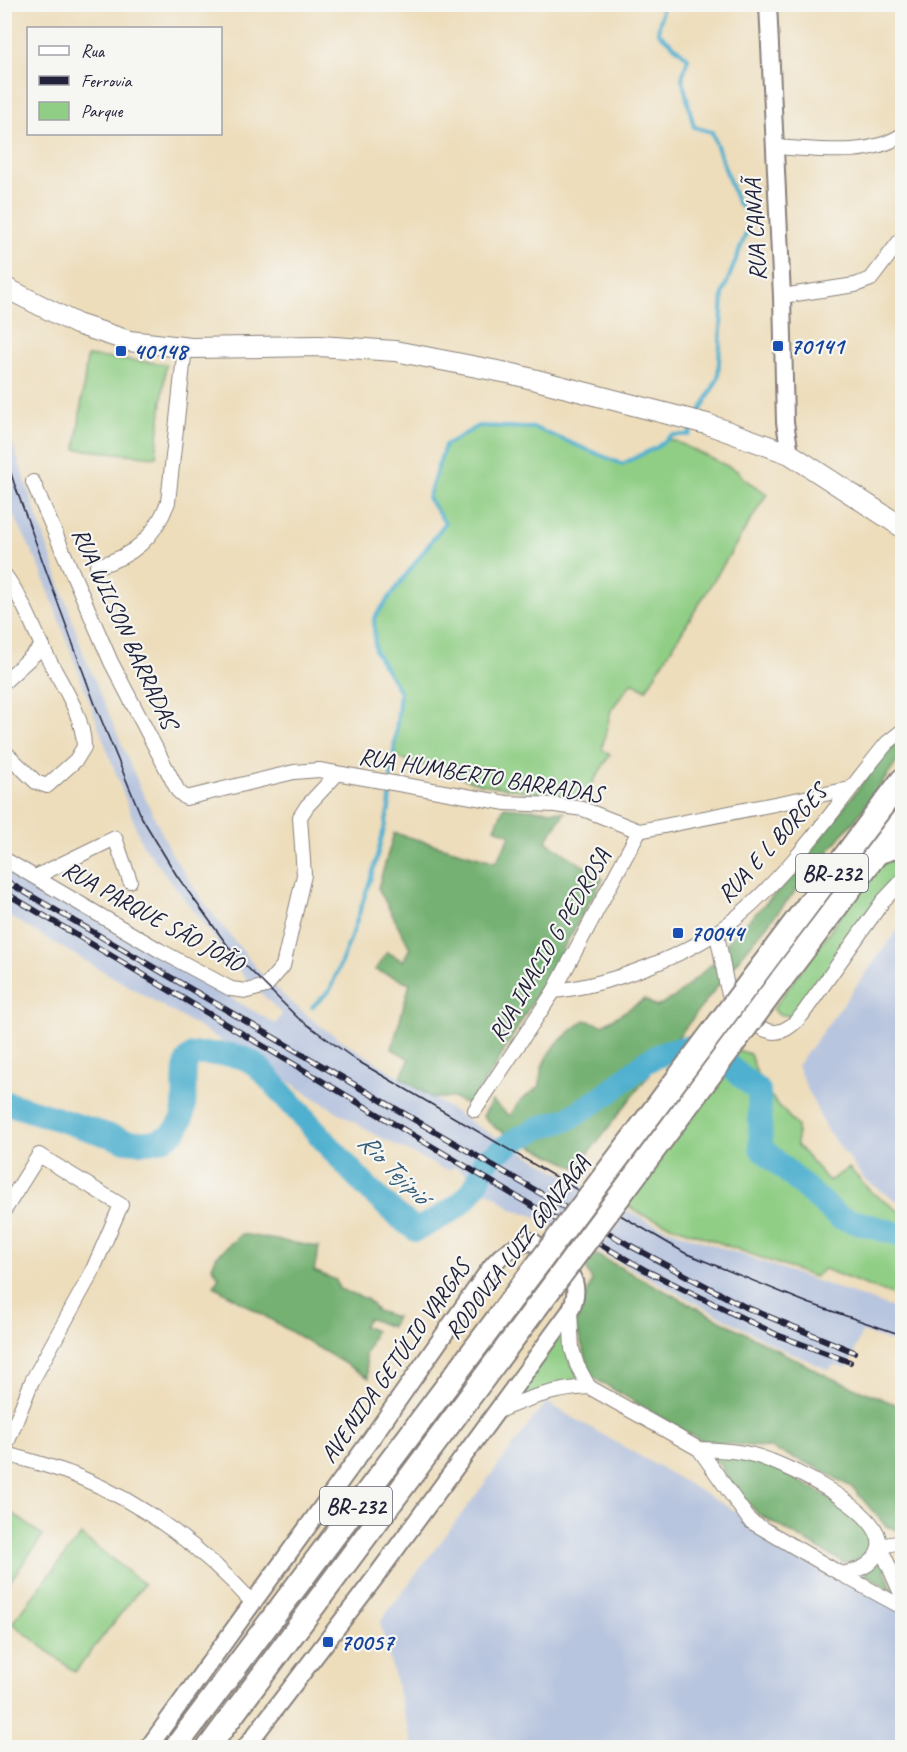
<svg xmlns="http://www.w3.org/2000/svg" width="907" height="1752" viewBox="0 0 907 1752" font-family="Caveat,sans-serif">
	<style>
		.industrial { fill: #b8c5de }
		.green { fill: #90ce85; stroke: #597860; stroke-width: 1.5 }
		.forest { fill: #74b172; stroke: #4b6a56; stroke-width: 1.5 }
		.lines { fill: none; stroke-linecap: round; stroke-linejoin: round }
		.stream { stroke: #50b0cf; stroke-width: 4 }
		.river { stroke: #50b0cf; stroke-width: 24 }
		.minor-casing { stroke: #88807b; stroke-width: 16 }
		.tertiary-casing { stroke: #88807b; stroke-width: 20 }
		.secondary-casing { stroke: #88807b; stroke-width: 22 }
		.trunk-casing { stroke: #88807b; stroke-width: 26 }
		.minor { stroke: #fff; stroke-width: 14 }
		.tertiary { stroke: #fff; stroke-width: 16 }
		.secondary { stroke: #fff; stroke-width: 20 }
		.trunk { stroke: #fff; stroke-width: 22 }
		.tram { stroke: #22223b; stroke-width: 1.5 }
		.rail-casing { stroke: #22223b; stroke-width: 6 }
		.rail { stroke: #f6f6f2; stroke-width: 4; stroke-dasharray: 11; stroke-linecap: butt }
		.trunk-bridge-casing { stroke: #88807b; stroke-width: 26; stroke-linecap: butt }
		.trunk-bridge { stroke: #fff; stroke-width: 22 }
		.transit-dot { fill: #1a4fb4; stroke: #f6f6f2; stroke-width: 2 }
		.labels { text-anchor: middle; stroke-width: 4.5; stroke-linejoin: round; paint-order: stroke }
		.shield { fill: #f6f6f2; stroke: #626272; stroke-width: 1.5 }
		.shield-label { font-size: 22px; font-weight: bold; fill: #22223b }
		.street-label { font-size: 24px; fill: #22223b; stroke: #f6f6f2 }
		.transit-label { font-size: 24px; font-weight: bold; fill: #164399; stroke: #f6f6f2; text-anchor: start }
		.water-label { font-size: 26px; font-style: italic; fill: #345b76; stroke: #f6f6f2 }
	</style>
	<rect width="100%" height="100%" fill="#f6f6f2"/>
	<filter id="ink" filterUnits="userSpaceOnUse"><feTurbulence type="fractalNoise" baseFrequency=".0167" numOctaves="2"/><feDisplacementMap in="SourceGraphic" scale="12" xChannelSelector="R" yChannelSelector="G"/><feConvolveMatrix kernelMatrix="1 2 1 2 8 2 1 2 1" color-interpolation-filters="sRGB"/></filter>
	<filter id="wash" filterUnits="userSpaceOnUse"><feTurbulence type="fractalNoise" baseFrequency=".008" numOctaves="4" result="noise"/><feDisplacementMap in="SourceGraphic" scale="24" xChannelSelector="R" yChannelSelector="G"/><feGaussianBlur stdDeviation="1.35" result="paint"/><feColorMatrix in="noise" values="0 0 0 0 0 0 0 0 0 0 0 0 0 0 0 0 0 1.4 0 .05"/><feComposite in="paint" operator="in"/></filter>
	<g filter="url(#wash)">
		<rect width="100%" height="100%" fill="#edddbb"/>
		<!-- industrial -->
		<g class="industrial">
			<polygon points="4,418 84,655 139,785 172,854 205,904 258,970 284,996 323,1028 477,1126 648,1222 902,1311 902,1346 862,1332 848,1368 834,1365 829,1370 780,1348 534,1216 511,1209 498,1198 473,1184 474,1178 455,1167 448,1170 441,1168 372,1133 214,1036 5,914 5,866 276,1024 282,1014 243,975 142,844 40,568 9,505 5,491"/>
			<polygon points="902,924 902,1204 865,1180 825,1127 797,1066"/>
			<polygon points="546,1402 902,1607 902,1747 413,1747 380,1622"/>
		</g>
		<!-- green -->
		<g class="green">
			<polygon points="87,356 166,364 156,457 76,449"/>
			<polygon points="479,426 535,428 622,464 657,447 666,439 675,441 738,471 744,479 767,494 646,690 632,682 611,710 602,749 610,755 582,800 481,784 393,756 400,692 375,651 374,618 445,524 428,498 445,445"/>
			<polygon points="902,852 902,878 797,1017 778,1014 773,1009 876,868"/>
			<polygon points="735,1049 750,1054 761,1085 797,1126 797,1145 829,1181 849,1168 871,1192 902,1213 902,1299 824,1269 814,1277 643,1215 621,1202"/>
			<polygon points="567,1321 581,1382 505,1404"/>
			<polygon points="4,1507 43,1536 5,1588 4,1588"/>
			<polygon points="81,1535 144,1584 75,1672 12,1623"/>
		</g>
		<!-- forest -->
		<g class="forest">
			<path d="M902 737V755L863 810 733 966 577 1168 497 1129 483 1116 492 1101 510 1116 520 1101 540 1086C538 1054 562 1038 585 1020L603 1025 645 999 656 1007 675 997 723 954 727 950 728 941 788 881 876 765Z"/>
			<polygon points="504,807 565,812 546,841 603,879 495,1067 468,1105 453,1098 432,1098 400,1077 410,1059 392,1049 410,983 375,970 387,952 403,961 410,948 378,888 394,833 496,862 511,835 495,828"/>
			<polygon points="241,1234 319,1247 314,1271 336,1280 339,1289 367,1299 377,1311 396,1317 391,1327 368,1318 363,1326 375,1331 365,1355 369,1378 214,1286 219,1277 212,1266 217,1256"/>
			<polygon points="589,1251 829,1377 902,1407 902,1532 885,1525 853,1488 816,1467 770,1448 702,1441 592,1377 575,1324 592,1281 583,1262"/>
			<polygon points="717,1454 767,1463 859,1514 872,1529 873,1547 868,1556 844,1563 758,1514 733,1485 715,1458"/>
			<polygon points="881,1558 893,1591 864,1574"/>
		</g>
		<g class="lines">
			<!-- stream -->
			<g class="stream">
				<polyline points="663,4 658,32 688,58 682,78 694,127 712,132 737,202 752,218 723,293 718,378 699,414"/>
				<polyline points="391,779 400,692 375,651 374,618 445,523 428,498 445,445 479,426 535,428 622,464 657,447 672,435 689,435 693,427"/>
				<polyline points="312,1007 330,990 353,932 374,868 389,809 391,786"/>
			</g>
			<!-- river -->
			<path class="river" d="M4 1102 126 1141C224 1153 159 1055 200 1054 215 1054 232 1053 246 1059 260 1065 274 1085 285 1097 328 1142 366 1194 416 1230 450 1212 476 1202 484 1162L512 1142 539 1128 568 1119 607 1094 646 1062 668 1051 703 1045 759 1091 761 1148 838 1217 902 1235"/>
		</g>
	</g>
	<g filter="url(#ink)">
		<g class="lines">
			<!-- minor casing -->
			<g class="minor-casing">
				<g id="minor">
					<path d="M775 147C816 149 867 158 902 135"/>
					<polyline points="782,296 855,285 871,279 902,238"/>
					<polyline points="33,482 111,662 178,791 186,798 294,772 319,770 506,803 555,805 583,809 639,831 850,789"/>
					<path d="M97 566C133 557 155 537 168 502L185 347"/>
					<path d="M4 574C22 598 31 622 43 648 57 678 84 713 84 747L76 760 47 786 36 782 4 751"/>
					<polyline points="4,682 43,646"/>
					<polyline points="4,859 159,950 231,989 247,991 266,986 283,966 304,875 300,817 307,806 337,774"/>
					<polyline points="35,877 115,838 130,881"/>
					<path d="M716 933C723 954 723 977 730 997 733 1006 740 1011 747 1018 770 1037 783 1037 802 1015L883 901 902 881"/>
					<path d="M554 991C611 985 694 954 738 916 794 869 840 800 887 743L902 731"/>
					<polyline points="475,1110 554,991 639,831"/>
					<polyline points="4,1211 39,1155 121,1205 91,1274 32,1381 4,1451"/>
					<path d="M570 1311 572 1349 577 1365 589 1387 699 1449 750 1521 841 1574C856 1571 872 1567 878 1551 892 1516 797 1471 771 1461 748 1451 724 1450 699 1449"/>
					<path d="M496 1412C527 1398 555 1389 589 1387"/>
					<path d="M4 1453C29 1461 55 1467 79 1477 145 1504 206 1551 253 1603"/>
					<polyline points="902,1542 880,1546 902,1596"/>
					<polyline points="841,1574 902,1607"/>
				</g>
			</g>
			<!-- tertiary casing -->
			<g class="tertiary-casing">
				<g id="tertiary">
					<polyline points="768,4 782,296 785,422 790,454"/>
					<polyline points="876,856 902,848"/>
					<path d="M148 1748 371 1439 491 1267C503 1252 513 1246 532 1241 558 1261 588 1275 570 1311L374 1579 245 1748"/>
				</g>
			</g>
			<!-- secondary casing -->
			<g class="secondary-casing">
				<polyline id="secondary" points="4,287 77,324 129,341 191,348 319,346 395,351 513,374 707,424 790,454 902,527"/>
			</g>
			<!-- trunk casing -->
			<g class="trunk-casing">
				<g id="trunk">
					<polyline points="762,966 902,780"/>
					<polyline points="781,980 902,820"/>
					<polyline points="175,1748 515,1295"/>
					<polyline points="208,1748 536,1308"/>
				</g>
			</g>
			<!-- minor -->
			<use href="#minor" class="minor"/>
			<!-- tertiary -->
			<use href="#tertiary" class="tertiary"/>
			<!-- secondary -->
			<use href="#secondary" class="secondary"/>
			<!-- trunk -->
			<use href="#trunk" class="trunk"/>
			<!-- tram -->
			<polyline class="tram" points="4,451 14,483 96,707 142,818 177,876 233,953 298,1018 356,1060 685,1253 808,1303 902,1335"/>
			<!-- rail casing -->
			<g class="rail-casing">
				<g id="rail">
					<polyline points="4,880 629,1245 743,1306 854,1352"/>
					<polyline points="4,892 517,1197 647,1271 777,1335 850,1362"/>
				</g>
			</g>
			<!-- rail -->
			<use href="#rail" class="rail"/>
			<!-- trunk-bridge casing -->
			<g class="trunk-bridge-casing">
				<g id="trunk-bridge">
					<polyline points="515,1295 762,966"/>
					<polyline points="536,1308 781,980"/>
				</g>
			</g>
			<!-- trunk-bridge -->
			<use href="#trunk-bridge" class="trunk-bridge"/>
		</g>
	</g>
	<!-- markers -->
	<g class="transit-dot">
		<rect x="772" y="340" width="12" height="12" rx="3"/>
		<rect x="115" y="345" width="12" height="12" rx="3"/>
		<rect x="672" y="927" width="12" height="12" rx="3"/>
		<rect x="322" y="1636" width="12" height="12" rx="3"/>
	</g>
	<g class="labels">
		<!-- shield labels -->
		<g class="shield">
			<rect x="796" y="854" width="72" height="38" rx="4.5"/>
			<rect x="320" y="1487" width="72" height="38" rx="4.5"/>
		</g>
		<g class="shield-label">
			<text x="832" y="881">BR-232</text>
			<text x="356" y="1514">BR-232</text>
		</g>
		<!-- street labels -->
		<g class="street-label">
			<text transform="translate(755 230) rotate(-93)" y="8">RUA CANAÃ</text>
			<text transform="translate(125 628) rotate(65)" y="8">RUA WILSON BARRADAS</text>
			<text transform="translate(481 775) rotate(9)" y="8">RUA HUMBERTO BARRADAS</text>
			<text transform="translate(772 843) rotate(-48)" y="8">RUA E L BORGES</text>
			<text transform="translate(153 916) rotate(29)" y="8">RUA PARQUE SÃO JOÃO</text>
			<text transform="translate(549 945) rotate(-60)" y="8">RUA INACIO G PEDROSA</text>
			<text transform="translate(517 1247) rotate(-53)" y="8">RODOVIA LUIZ GONZAGA</text>
			<text transform="translate(395 1361) rotate(-55)" y="8">AVENIDA GETÚLIO VARGAS</text>
		</g>
		<!-- transit labels -->
		<g class="transit-label">
			<text x="790" y="354">70141</text>
			<text x="133" y="359">40148</text>
			<text x="690" y="941">70044</text>
			<text x="340" y="1650">70057</text>
		</g>
		<!-- water labels -->
		<g class="water-label">
			<text transform="translate(394 1168) rotate(45)" y="9">Rio Tejipió</text>
		</g>
	</g>
	<!-- margin -->
	<rect width="907" height="1752" fill="none" stroke="#f6f6f2" stroke-width="24"/>
	<!-- legend -->
	<rect x="27" y="27" width="195" height="108" fill="#f6f6f2" stroke="#a1a1a9" stroke-width="1.5"/>
	<rect x="39" y="46" width="30" height="9" fill="#ffffff" stroke="#a1a1a9" stroke-width="1.5"/>
	<text x="81" y="57" font-size="18" fill="#22223b">Rua</text>
	<rect x="39" y="76" width="30" height="9" fill="#22223b" stroke="#a1a1a9" stroke-width="1.5"/>
	<text x="81" y="87" font-size="18" fill="#22223b">Ferrovia</text>
	<rect x="39" y="102" width="30" height="18" fill="#90ce85" stroke="#a1a1a9" stroke-width="1.5"/>
	<text x="81" y="117" font-size="18" fill="#22223b">Parque</text>
</svg>
